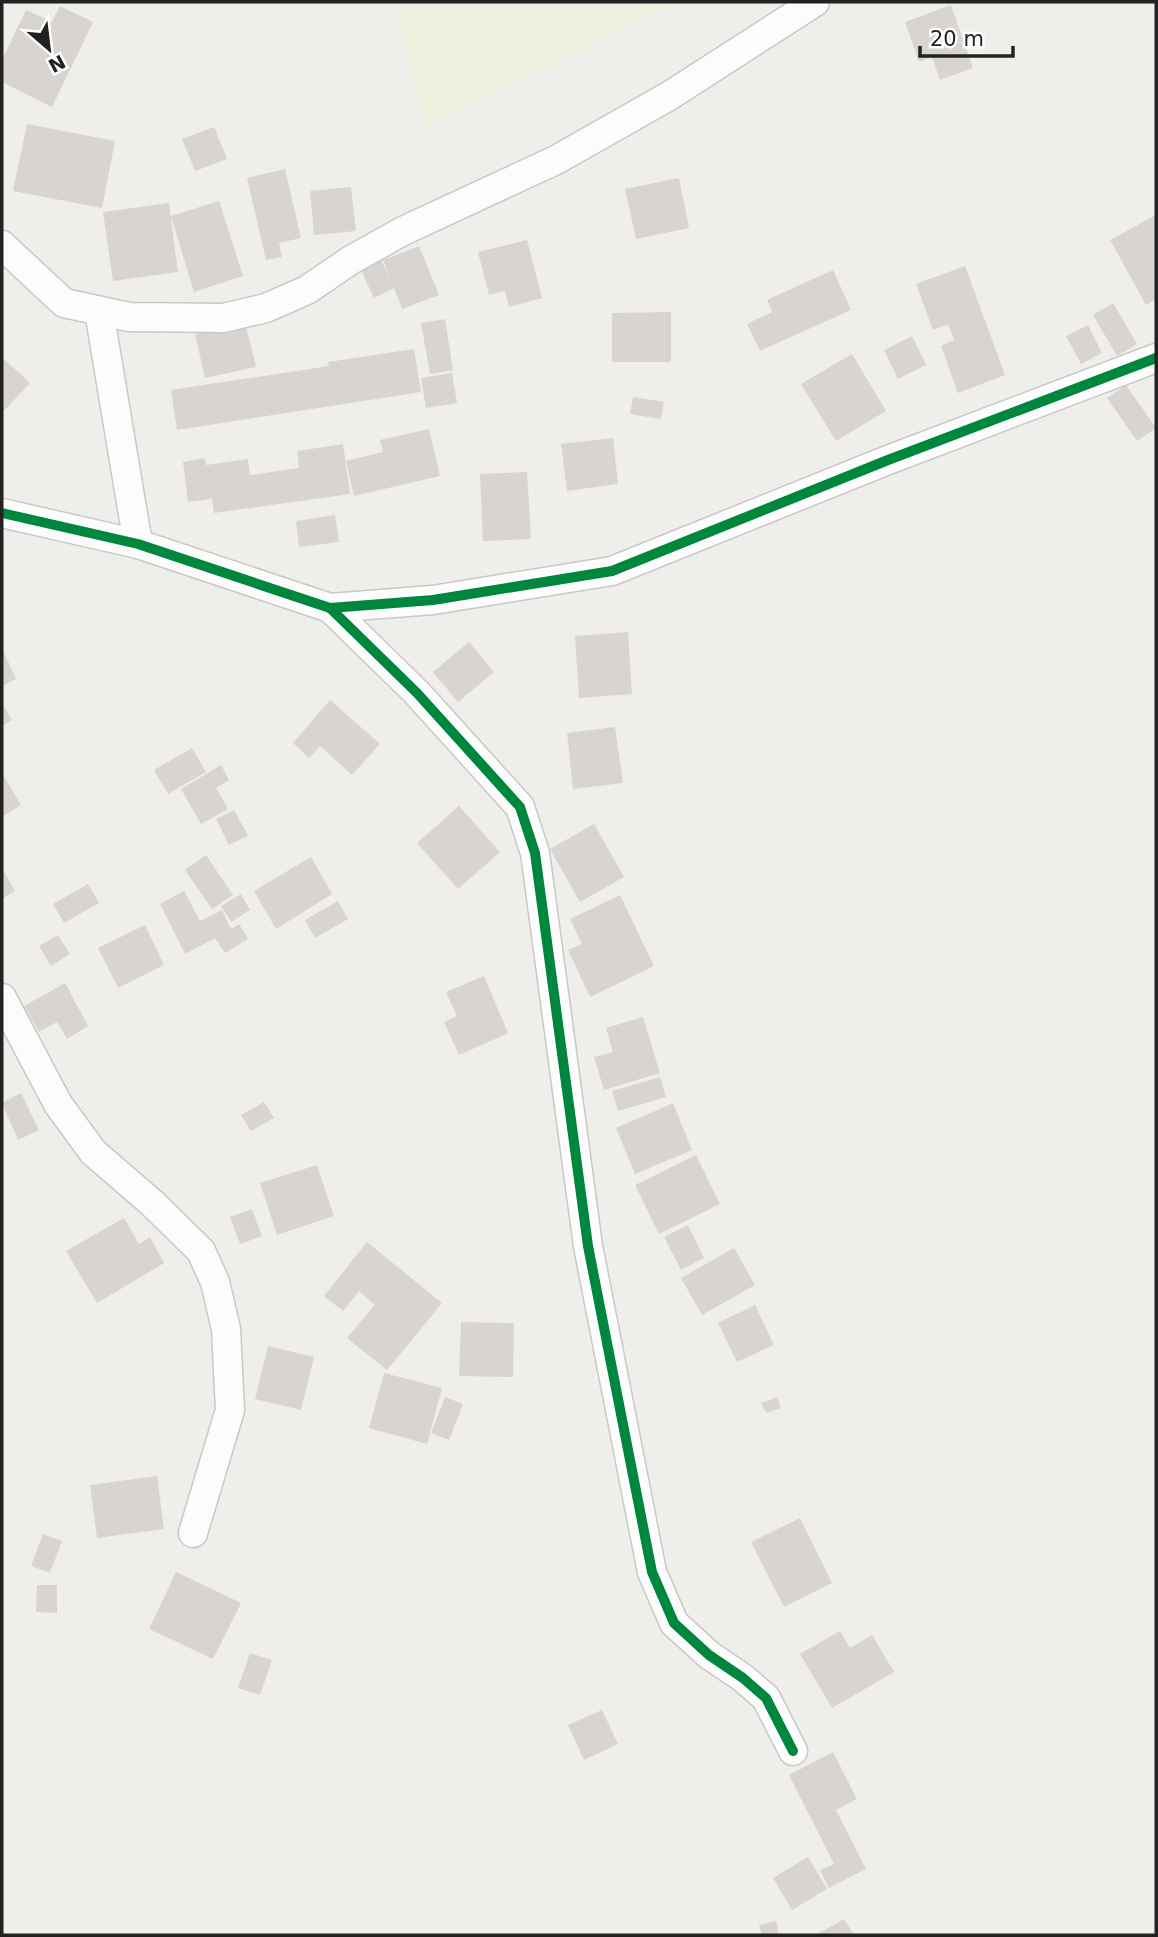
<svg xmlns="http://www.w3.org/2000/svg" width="1158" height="1937" viewBox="0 0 1158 1937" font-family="'DejaVu Sans',sans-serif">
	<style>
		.farmland { fill: #efefdf }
		.building { fill: #d7d4d2 }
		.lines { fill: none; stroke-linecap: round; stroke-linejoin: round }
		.minor-casing { stroke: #c9c8c7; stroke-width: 31 }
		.minor { stroke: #fdfcfc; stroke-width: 28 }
		.cycleway-casing { stroke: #fff; stroke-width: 15 }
		.cycleway { stroke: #00873e; stroke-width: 10 }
	</style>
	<rect width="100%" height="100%" fill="#f0eeeb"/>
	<!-- farmland -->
	<polygon class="farmland" points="394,2 676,2 567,60 424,126"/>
	<!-- building -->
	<g class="building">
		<polygon points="951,5 973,68 940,80 932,57 919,62 905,22"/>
		<polygon points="60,6 93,22 52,107 2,82 2,60 26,10 52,22"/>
		<polygon points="27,124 115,141 102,208 13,191"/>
		<polygon points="214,127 227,159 195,171 182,139"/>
		<polygon points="285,169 301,238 279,243 282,257 266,260 247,178"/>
		<polygon points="679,178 689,228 636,239 625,189"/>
		<polygon points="351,187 356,231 314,235 310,191"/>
		<polygon points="219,201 243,276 194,292 171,216"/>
		<polygon points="169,203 178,272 113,281 103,212"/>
		<polygon points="1156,215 1156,299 1146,305 1110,240"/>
		<polygon points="527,240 542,298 509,307 505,291 489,295 478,252"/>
		<polygon points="419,246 439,295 402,309 394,288 374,298 359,266 379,256 390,278 383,260"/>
		<polygon points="965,266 1005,375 958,393 941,346 954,340 948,324 933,330 916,284"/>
		<polygon points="833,270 851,310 760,351 747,324 772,312 767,300"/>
		<polygon points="1113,303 1137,344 1117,356 1093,315"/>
		<polygon points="671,312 671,362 612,362 612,313"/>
		<polygon points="445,319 453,370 430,374 421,323"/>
		<polygon points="245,322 256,367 205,378 195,334"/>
		<polygon points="1088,325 1102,353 1081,364 1066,336"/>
		<polygon points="912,336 926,365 898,379 884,350"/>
		<polygon points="414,349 421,392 177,430 171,390 329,366 328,362"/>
		<polygon points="852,354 886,411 836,441 801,384"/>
		<polygon points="2,357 30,383 2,413"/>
		<polygon points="452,373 457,403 426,408 421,378"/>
		<polygon points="1126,385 1156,428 1137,441 1107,398"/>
		<polygon points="633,397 664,402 661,419 630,414"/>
		<polygon points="429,429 440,476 354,496 346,461 383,452 380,440"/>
		<polygon points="613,438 618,484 567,491 561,444"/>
		<polygon points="343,444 350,494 214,513 212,499 188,502 183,462 205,458 206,465 248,459 250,475 299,468 297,451"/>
		<polygon points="527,472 531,539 483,541 480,474"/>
		<polygon points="335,515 339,542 299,547 296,521"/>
		<polygon points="628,632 632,694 579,698 575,636"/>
		<polygon points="469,642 494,672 458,702 433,672"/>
		<polygon points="2,648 16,679 2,686"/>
		<polygon points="330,700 380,744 352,775 320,746 309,758 293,743"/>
		<polygon points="2,703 12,720 2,726"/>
		<polygon points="615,727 623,783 573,789 567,733"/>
		<polygon points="192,748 206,772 168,794 154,770"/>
		<polygon points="221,765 229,780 216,788 228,809 201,824 181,789"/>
		<polygon points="2,773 21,805 2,817"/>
		<polygon points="459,806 500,852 458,889 417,843"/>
		<polygon points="234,810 248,836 229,845 216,819"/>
		<polygon points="594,824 624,877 580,902 550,849"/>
		<polygon points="206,855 233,895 212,909 185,870"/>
		<polygon points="311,857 332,894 276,929 254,891"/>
		<polygon points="2,868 15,891 2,899"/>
		<polygon points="88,884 99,903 64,923 53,904"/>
		<polygon points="184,891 200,921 222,910 231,929 239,924 248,939 225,953 215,938 185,954 160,904"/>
		<polygon points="241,894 250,910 231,922 221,906"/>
		<polygon points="620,895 654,966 590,997 568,950 582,944 570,919"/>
		<polygon points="338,901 348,919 315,938 305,920"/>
		<polygon points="145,925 164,965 118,988 98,948"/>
		<polygon points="58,935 70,954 51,966 39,946"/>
		<polygon points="484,976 508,1033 459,1055 444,1022 457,1016 446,992"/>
		<polygon points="65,983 88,1026 67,1039 57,1022 39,1032 24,1006"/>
		<polygon points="643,1017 660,1073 604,1090 594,1057 613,1052 606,1028"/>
		<polygon points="660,1077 666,1097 618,1111 612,1091"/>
		<polygon points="21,1093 39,1130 18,1140 2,1103"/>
		<polygon points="264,1102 274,1118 251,1131 241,1115"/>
		<polygon points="673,1103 692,1150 635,1174 616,1128"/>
		<polygon points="696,1155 720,1204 659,1234 635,1185"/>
		<polygon points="317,1165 334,1216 277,1235 260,1183"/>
		<polygon points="252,1209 262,1236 240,1244 230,1217"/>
		<polygon points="124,1218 139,1244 150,1237 164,1263 97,1303 66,1251"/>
		<polygon points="688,1225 704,1258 681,1270 664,1237"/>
		<polygon points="367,1242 442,1303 387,1370 347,1338 375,1305 359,1291 343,1311 324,1296"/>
		<polygon points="734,1248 755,1285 702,1315 681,1278"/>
		<polygon points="755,1305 774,1345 737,1362 718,1323"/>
		<polygon points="461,1322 514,1323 513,1377 459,1376"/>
		<polygon points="268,1346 314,1357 301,1410 255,1399"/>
		<polygon points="384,1373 442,1388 427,1444 369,1428"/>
		<polygon points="445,1397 463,1404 449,1440 431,1433"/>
		<polygon points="777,1397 781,1408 766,1413 761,1403"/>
		<polygon points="157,1476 164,1529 97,1538 90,1485"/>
		<polygon points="800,1518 832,1583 784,1607 751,1542"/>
		<polygon points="43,1534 62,1541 50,1573 31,1566"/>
		<polygon points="176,1572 241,1603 213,1659 149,1629"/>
		<polygon points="37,1585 57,1585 57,1613 36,1612"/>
		<polygon points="840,1631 850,1648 872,1635 894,1672 832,1708 800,1654"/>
		<polygon points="250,1653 272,1660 260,1695 238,1688"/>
		<polygon points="602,1710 618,1744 584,1760 568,1725"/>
		<polygon points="833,1752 857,1799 836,1810 866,1869 829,1888 820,1870 834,1864 789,1775"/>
		<polygon points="808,1857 827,1889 792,1910 773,1878"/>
		<polygon points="844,1919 854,1935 816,1935"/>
		<polygon points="776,1921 779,1935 762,1935 759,1925"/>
	</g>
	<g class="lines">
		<!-- minor casing -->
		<g class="minor-casing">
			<g id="minor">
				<polyline points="2,245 64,303 129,317 223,318 266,308 307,290 351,260 403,231 556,160 669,96 815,2"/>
				<polyline points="99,311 138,544"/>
				<polyline points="2,513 138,544 330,608 433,600 612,571 888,460 1156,358"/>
				<polyline points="330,608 417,693 520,807 535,853 588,1246 652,1572 674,1623 709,1655 743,1678 766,1698 793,1751"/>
				<polyline points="2,998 58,1104 93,1152 152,1203 201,1251 215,1282 226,1329 230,1410 193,1533"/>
			</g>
		</g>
		<!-- minor -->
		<use href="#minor" class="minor"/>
		<!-- cycleway casing -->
		<g class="cycleway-casing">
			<g id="cycleway">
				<polyline points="2,513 138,544 330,608 433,600 612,571 888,460 1156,358"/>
				<polyline points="330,608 417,693 520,807 535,853 588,1246 652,1572 674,1623 709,1655 743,1678 766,1698 793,1751"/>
			</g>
		</g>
		<!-- cycleway -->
		<use href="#cycleway" class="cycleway"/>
	</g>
	<!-- border -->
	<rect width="1158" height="1937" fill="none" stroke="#222222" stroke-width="7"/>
	<!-- north arrow -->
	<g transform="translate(49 49) rotate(152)" stroke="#ffffff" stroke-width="5" paint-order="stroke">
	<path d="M0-5L12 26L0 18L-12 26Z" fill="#222222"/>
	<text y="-10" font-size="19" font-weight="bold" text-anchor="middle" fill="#222222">N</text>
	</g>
	<!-- scale -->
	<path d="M920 46v10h93v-10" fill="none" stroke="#222222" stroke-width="3.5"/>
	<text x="930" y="46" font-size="21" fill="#222222" stroke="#ffffff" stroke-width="5" paint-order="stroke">20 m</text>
</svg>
